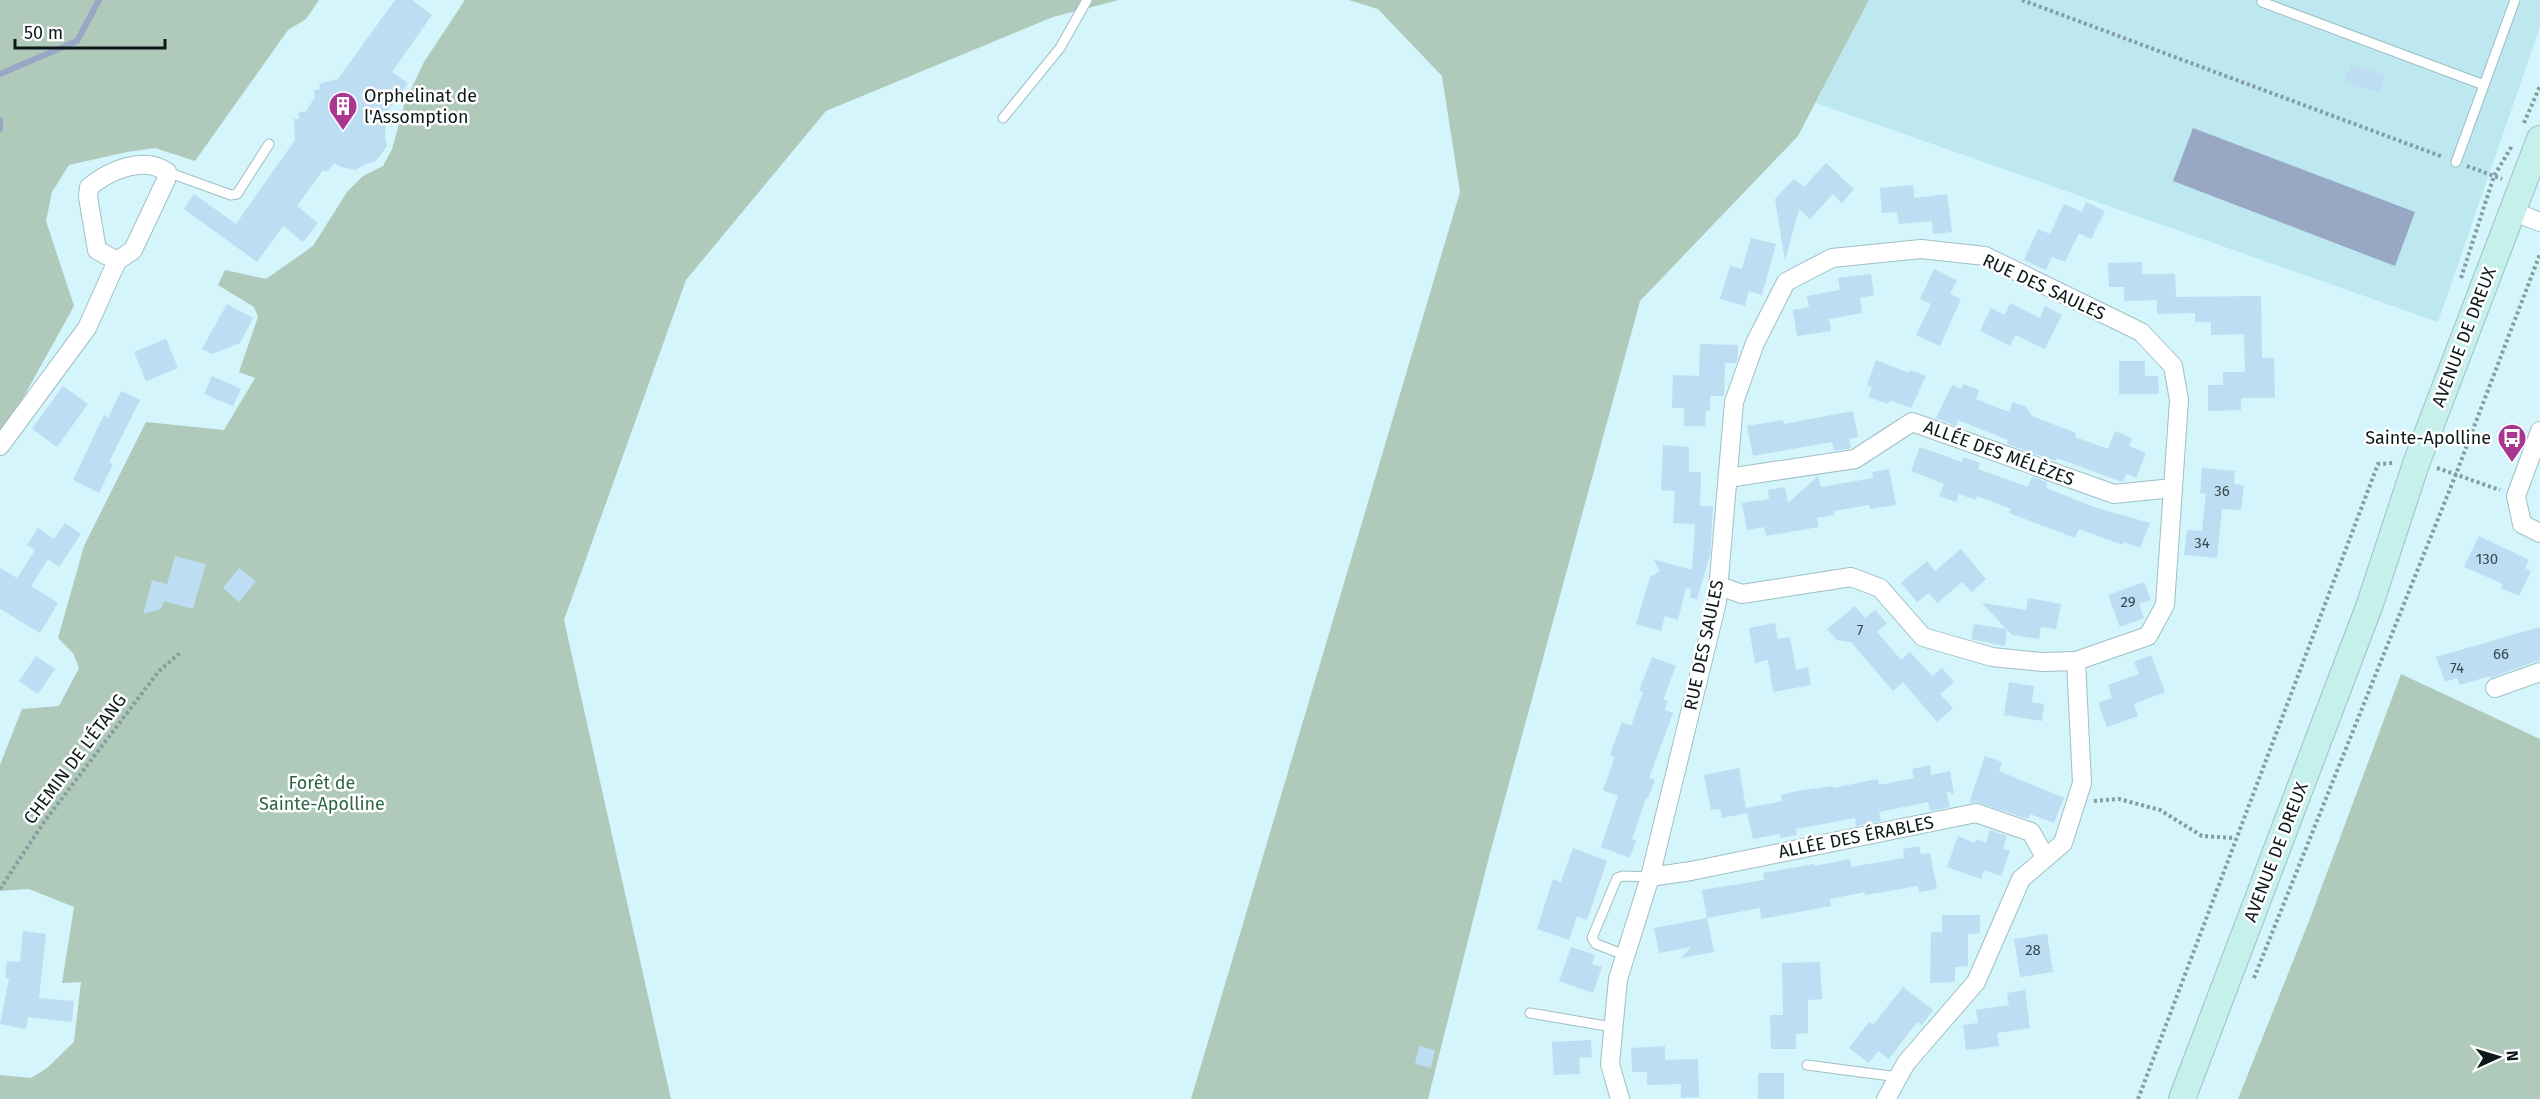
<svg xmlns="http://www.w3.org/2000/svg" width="2540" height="1099" viewBox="0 0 2540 1099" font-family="'Fira Sans',sans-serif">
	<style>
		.built { fill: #bde8f0 }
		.green { fill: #afc9ba }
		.water { fill: #97a7c4 }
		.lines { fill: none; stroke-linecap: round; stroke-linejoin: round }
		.stream { stroke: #97a7c4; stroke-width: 6 }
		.building { fill: #bcddf2 }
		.service-casing { stroke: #9fbfc5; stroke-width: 11 }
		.minor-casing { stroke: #9fbfc5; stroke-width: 20 }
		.secondary-casing { stroke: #9fbfc5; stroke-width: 28 }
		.path { stroke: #849da1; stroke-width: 4; stroke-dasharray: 3 3; stroke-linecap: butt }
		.service { stroke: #fff; stroke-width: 9 }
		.minor { stroke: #fff; stroke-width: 18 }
		.secondary { stroke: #c6f0ec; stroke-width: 26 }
		.labels { text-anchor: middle; stroke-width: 5; stroke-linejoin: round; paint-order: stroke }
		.number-label { font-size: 15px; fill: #384950 }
		.poi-label { font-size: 18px; fill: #0c181a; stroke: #fff; text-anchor: start }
		.street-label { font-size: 18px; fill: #0c181a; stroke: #fff }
		.park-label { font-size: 18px; fill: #2c6448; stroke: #fff }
	</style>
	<rect width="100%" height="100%" fill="#d4f5fb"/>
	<!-- built -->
	<polygon class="built" points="1869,0 2540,0 2540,27 2438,322 1816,103"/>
	<!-- green -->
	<g class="green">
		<polygon points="0,0 319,0 306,19 288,30 195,161 155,148 127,152 69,165 52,192 46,221 74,306 7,427 0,430"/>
		<polygon points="465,0 1119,0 1053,17 826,111 686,280 564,620 671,1099 0,1099 0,1075 31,1078 47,1068 74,1042 81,982 62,983 74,907 29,889 0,891 0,765 22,709 59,706 79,668 73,653 58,638 84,546 146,422 224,430 255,378 239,372 258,317 254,307 218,285 225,270 266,279 313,246 347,192 363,176 383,166 392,149 405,102 424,62"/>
		<polygon points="1349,0 1869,0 1798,136 1640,301 1489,857 1428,1099 1191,1099 1460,192 1442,76 1378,9"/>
		<polygon points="2401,674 2540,739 2540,1099 2238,1099 2309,921"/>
	</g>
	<!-- water -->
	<polygon class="water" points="2193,128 2415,212 2395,266 2173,181"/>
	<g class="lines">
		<!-- stream -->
		<g class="stream">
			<polyline points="0,74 77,41 99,0"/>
			<polyline points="0,120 0,129"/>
		</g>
	</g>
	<!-- building -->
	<g class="building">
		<polygon points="395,0 412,0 432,15 392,72 408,83 386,114 385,137 387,146 375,162 366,164 355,170 341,167 334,163 327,172 323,170 297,206 318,223 303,242 283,226 257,262 184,209 194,194 236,224 295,140 294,119 300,119 298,113 306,111 315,97 314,90 320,89 319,84 338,79"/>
		<polygon points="2351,64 2385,75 2380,93 2345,81"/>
		<polygon points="1826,163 1854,189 1842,203 1833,194 1810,219 1799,209 1785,261 1775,199 1794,179 1804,187"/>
		<polygon points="1913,185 1914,198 1947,194 1952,232 1933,234 1932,221 1899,224 1897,212 1882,213 1880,188"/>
		<polygon points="2086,202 2105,211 2091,239 2079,233 2065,262 2052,257 2046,270 2024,260 2038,229 2050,234 2064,204 2082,212"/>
		<polygon points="1751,238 1776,244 1762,295 1749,291 1745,306 1720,299 1730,266 1742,269"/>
		<polygon points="2142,262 2142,274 2175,274 2176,297 2261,296 2262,358 2274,358 2275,398 2241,398 2241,410 2208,411 2208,385 2223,385 2223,372 2245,372 2244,334 2211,335 2211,322 2195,322 2195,313 2157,314 2157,300 2124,301 2124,287 2109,287 2108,263"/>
		<polygon points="1934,269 1957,280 1950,294 1961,299 1940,346 1916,335 1931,304 1920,299"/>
		<polygon points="1871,274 1874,295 1860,298 1862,313 1829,319 1831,331 1797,336 1793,310 1809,307 1807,296 1840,290 1838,278"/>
		<polygon points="2010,303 2040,318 2045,306 2062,315 2045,349 2015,335 2010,346 1980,331 1991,308 2005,315"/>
		<polygon points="227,304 253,318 240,343 212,354 202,349"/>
		<polygon points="166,339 178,368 146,381 134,352"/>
		<polygon points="1700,344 1738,345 1738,357 1736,363 1725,363 1724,396 1710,396 1710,411 1706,411 1705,426 1684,426 1684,408 1672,408 1673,375 1699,376"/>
		<polygon points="1876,360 1909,373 1910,370 1926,376 1911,408 1890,400 1888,404 1868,397 1872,387 1867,385"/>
		<polygon points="2119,361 2145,361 2145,376 2158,376 2159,394 2119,394"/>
		<polygon points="212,376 241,389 233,406 204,394"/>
		<polygon points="1963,384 1979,390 1976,399 2009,412 2013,402 2026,407 2032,416 2076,433 2075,437 2108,449 2115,431 2132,438 2129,446 2146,453 2136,478 2127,474 2122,482 2057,458 2056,461 2007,444 2008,440 1958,420 1956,426 1936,418 1952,385 1961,389"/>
		<polygon points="63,386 88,404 57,447 32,429"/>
		<polygon points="121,391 140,400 109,462 113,464 99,493 73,480 104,415 108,418"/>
		<polygon points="1853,411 1858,437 1849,439 1851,448 1834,451 1832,442 1753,456 1747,426 1783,420 1784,424"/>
		<polygon points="1663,445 1689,447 1689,472 1701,472 1700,506 1713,506 1710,555 1697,599 1690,598 1691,589 1686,588 1678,620 1665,616 1661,631 1636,624 1650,577 1660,571 1653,559 1692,570 1695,524 1673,523 1675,491 1661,490"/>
		<polygon points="1920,447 1962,462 1964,457 1980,463 1978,469 2028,487 2032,477 2047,482 2046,488 2097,508 2150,523 2140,548 2124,542 2123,545 2079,529 2075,538 2009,513 2011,509 1977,496 1976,500 1959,494 1956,502 1939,496 1944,484 1911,471"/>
		<polygon points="2202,468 2235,471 2234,484 2244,485 2241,510 2222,509 2217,558 2184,555 2187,530 2202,531 2206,494 2200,493"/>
		<polygon points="1889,469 1896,505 1870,509 1869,505 1834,511 1834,515 1817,518 1819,527 1766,536 1764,527 1747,530 1742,503 1769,499 1768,490 1785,487 1788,503 1818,476 1821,487 1873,478 1872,472"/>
		<polygon points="65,523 81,534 59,567 48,559 31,586 58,603 40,633 0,609 0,568 17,578 35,550 27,545 38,528 54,539"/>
		<polygon points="2479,536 2529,560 2525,568 2531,571 2519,596 2501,588 2503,584 2464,567"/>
		<polygon points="1961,549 1986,579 1972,592 1962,582 1937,603 1929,593 1917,602 1901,583 1927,561 1935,571"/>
		<polygon points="175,556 206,564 193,609 164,601 161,609 143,614 152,580 167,584"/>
		<polygon points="239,568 256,581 239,602 223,588"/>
		<polygon points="2144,582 2151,600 2139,604 2144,618 2120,627 2108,595"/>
		<polygon points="2028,598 2061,604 2056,629 2041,627 2039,639 2012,635 1982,603 2026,610"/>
		<polygon points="1855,606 1865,618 1875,610 1887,623 1877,632 1901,660 1910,652 1932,676 1942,668 1954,682 1940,694 1953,708 1937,722 1903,682 1893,691 1851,642 1837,640 1827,629"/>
		<polygon points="1775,623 1778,639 1790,637 1796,670 1808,667 1811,685 1773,692 1768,660 1755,663 1749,628"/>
		<polygon points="1974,624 2007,629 2005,646 1971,639"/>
		<polygon points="2540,627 2540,660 2490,678 2490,676 2460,685 2457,678 2445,682 2436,657"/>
		<polygon points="2151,655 2165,692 2134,704 2138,716 2107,727 2098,703 2112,698 2108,685 2139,674 2134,662"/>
		<polygon points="36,656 55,669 38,694 19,681"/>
		<polygon points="1652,657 1676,666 1663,700 1668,701 1665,710 1673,713 1649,778 1655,780 1648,798 1646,798 1632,839 1636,840 1630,858 1601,847 1618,796 1603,790 1615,757 1610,755 1622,722 1631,726 1643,692 1639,691"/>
		<polygon points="2009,682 2034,686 2032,702 2044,704 2042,721 2004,715"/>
		<polygon points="1985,756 2002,762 1999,771 2064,798 2054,823 2030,814 2028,819 1976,802 1969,803"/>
		<polygon points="1930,765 1931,775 1950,771 1954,794 1946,791 1950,807 1930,811 1928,802 1879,812 1881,821 1856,826 1855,818 1796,829 1797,835 1780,838 1780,834 1753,839 1747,813 1722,818 1720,809 1711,810 1704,775 1739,768 1746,808 1782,801 1781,795 1797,791 1833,786 1833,788 1878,779 1879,785 1914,778 1912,769"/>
		<polygon points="1990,830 2007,836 2003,849 2010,851 2001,876 1984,870 1981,879 1947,867 1958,836 1975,843 1976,839 1986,843"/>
		<polygon points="1919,846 1921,854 1930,853 1937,889 1919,892 1918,886 1865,895 1865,892 1830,899 1831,906 1761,919 1760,908 1707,918 1702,890 1764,880 1763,873 1814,864 1814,866 1850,859 1851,867 1904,858 1903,849"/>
		<polygon points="1573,848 1607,861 1587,920 1577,916 1569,940 1537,929 1553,879 1561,882"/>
		<polygon points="1942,915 1980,915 1980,933 1968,934 1968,966 1955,967 1955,982 1930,983 1931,932 1942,932"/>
		<polygon points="1707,918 1714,952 1681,958 1691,947 1659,953 1654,928"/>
		<polygon points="23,931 46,934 39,998 74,1001 72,1022 28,1017 26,1029 0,1024 9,978 5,978 7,961 20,962"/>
		<polygon points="2047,934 2053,972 2020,977 2014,939"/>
		<polygon points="1571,947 1595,955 1592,964 1602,967 1593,993 1559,981"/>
		<polygon points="1820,962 1822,999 1808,1000 1808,1033 1796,1034 1796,1049 1771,1049 1770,1015 1783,1015 1782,963"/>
		<polygon points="1903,987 1933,1010 1922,1025 1917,1022 1889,1059 1878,1051 1869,1063 1849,1048 1869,1022 1873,1025"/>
		<polygon points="2025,990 2030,1028 1997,1033 1999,1046 1966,1050 1963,1025 1978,1023 1976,1010 2009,1005 2007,993"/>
		<polygon points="1591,1040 1592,1057 1579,1058 1580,1074 1554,1075 1552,1042"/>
		<polygon points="1419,1046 1435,1050 1431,1068 1415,1064"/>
		<polygon points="1665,1046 1665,1060 1698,1059 1699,1097 1681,1098 1681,1084 1647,1085 1647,1072 1632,1072 1631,1048"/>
		<rect x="1758" y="1073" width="26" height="26"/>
	</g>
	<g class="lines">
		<!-- service casing -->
		<g class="service-casing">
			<g id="service">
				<polyline points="2262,2 2484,85"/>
				<polyline points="1003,118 1060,48 1087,0"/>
				<polyline points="2456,162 2515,0"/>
				<polyline points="167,172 231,195 237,194 269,144"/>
				<polyline points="1625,955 1596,944 1592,938 1617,878 1623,876 1650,877"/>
				<polyline points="1530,1013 1612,1027"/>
				<polyline points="1807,1065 1898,1077"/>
			</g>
		</g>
		<!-- minor casing -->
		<g class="minor-casing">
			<g id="minor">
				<polyline points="2512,211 2540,222"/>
				<polyline points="2540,431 2516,496 2522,524 2540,533"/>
				<path d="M0 446 87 328 117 261 133 250 166 180 167 172C143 155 109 171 89 187L88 197 97 250 117 261"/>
				<polyline points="1728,478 1855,459 1912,422 2114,494 2173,488"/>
				<polyline points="1719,586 1742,594 1851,577 1880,588 1923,637 1992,657 2042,662 2076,661"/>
				<polyline points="2495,688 2540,672"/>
				<polyline points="1650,877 1691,871 1976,813 2031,832 2045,857"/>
				<polyline points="1620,1099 1610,1064 1618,979 1650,877 1717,602 1734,402 1755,343 1786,282 1832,258 1921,249 1985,256 2141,332 2173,366 2179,400 2165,605 2148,636 2076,661 2082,783 2063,843 2021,879 1976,982 1906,1063 1886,1099"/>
			</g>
		</g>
		<!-- secondary casing -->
		<g class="secondary-casing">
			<polyline id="secondary" points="2182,1099 2370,604 2417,461 2540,139"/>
		</g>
		<!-- path -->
		<g class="path">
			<polyline points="2022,0 2443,157"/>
			<polyline points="2524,123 2540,86"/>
			<polyline points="2467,166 2502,179"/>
			<polyline points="2461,278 2494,176 2512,146"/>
			<polyline points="2437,468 2500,490"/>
			<polyline points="2094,801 2119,799 2160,810 2202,836 2235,838"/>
			<polyline points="0,889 44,822 159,671 180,653"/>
			<polyline points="2254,978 2456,474 2540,254"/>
			<polyline points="2138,1099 2378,464 2394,463"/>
		</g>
		<!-- service -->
		<use href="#service" class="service"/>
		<!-- minor -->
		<use href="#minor" class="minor"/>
		<!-- secondary -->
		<use href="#secondary" class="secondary"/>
	</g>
	<!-- icons -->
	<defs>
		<g id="building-pin" transform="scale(1.5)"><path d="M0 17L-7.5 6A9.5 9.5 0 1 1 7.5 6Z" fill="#a9368f" stroke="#fff"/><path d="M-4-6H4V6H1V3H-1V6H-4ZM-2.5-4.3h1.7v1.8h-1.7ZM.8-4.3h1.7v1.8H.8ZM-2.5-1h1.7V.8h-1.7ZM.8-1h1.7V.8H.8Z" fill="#fff"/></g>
		<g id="bus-pin" transform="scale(1.5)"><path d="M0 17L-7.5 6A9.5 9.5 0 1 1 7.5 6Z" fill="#a9368f" stroke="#fff"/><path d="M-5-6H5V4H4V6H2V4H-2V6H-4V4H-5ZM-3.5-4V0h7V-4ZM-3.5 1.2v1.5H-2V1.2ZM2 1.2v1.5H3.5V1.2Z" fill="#fff"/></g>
	</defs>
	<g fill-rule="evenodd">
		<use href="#building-pin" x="343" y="106"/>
		<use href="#bus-pin" x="2512" y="438"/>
	</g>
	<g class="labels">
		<!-- number labels -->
		<g class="number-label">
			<text x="2222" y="496">36</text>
			<text x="2202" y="548">34</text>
			<text x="2487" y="564">130</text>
			<text x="2128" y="607">29</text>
			<text x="1860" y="635">7</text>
			<text x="2501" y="659">66</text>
			<text x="2457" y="673">74</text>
			<text x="2033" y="955">28</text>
		</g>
		<!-- poi labels -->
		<g class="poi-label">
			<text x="364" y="102">Orphelinat de<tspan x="364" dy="21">l'Assomption</tspan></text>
			<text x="2491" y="444" text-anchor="end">Sainte-Apolline</text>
		</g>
		<!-- street labels -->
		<g class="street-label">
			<text transform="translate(2044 287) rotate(25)" y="6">RUE DES SAULES</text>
			<text transform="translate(2464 337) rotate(-69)" y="6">AVENUE DE DREUX</text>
			<text transform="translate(1999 453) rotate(20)" y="6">ALLÉE DES MÉLÈZES</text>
			<text transform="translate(1704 645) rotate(-78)" y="6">RUE DES SAULES</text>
			<text transform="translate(75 759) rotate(-53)" y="6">CHEMIN DE L'ÉTANG</text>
			<text transform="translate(1856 837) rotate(-11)" y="6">ALLÉE DES ÉRABLES</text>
			<text transform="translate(2276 852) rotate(-69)" y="6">AVENUE DE DREUX</text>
		</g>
		<!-- park labels -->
		<g class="park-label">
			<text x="322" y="789">Forêt de<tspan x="322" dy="21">Sainte-Apolline</tspan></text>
		</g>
	</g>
	<!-- north arrow -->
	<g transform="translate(2498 1057) rotate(86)" stroke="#ffffff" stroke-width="4.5" paint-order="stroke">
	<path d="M0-4.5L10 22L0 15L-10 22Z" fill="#0c181a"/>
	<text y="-9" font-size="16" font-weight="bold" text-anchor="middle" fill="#0c181a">N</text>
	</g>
	<!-- scale -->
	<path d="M15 39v9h150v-9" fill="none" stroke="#0c181a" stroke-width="3"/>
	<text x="24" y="39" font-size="18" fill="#0c181a" stroke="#ffffff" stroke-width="4.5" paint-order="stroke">50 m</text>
</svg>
